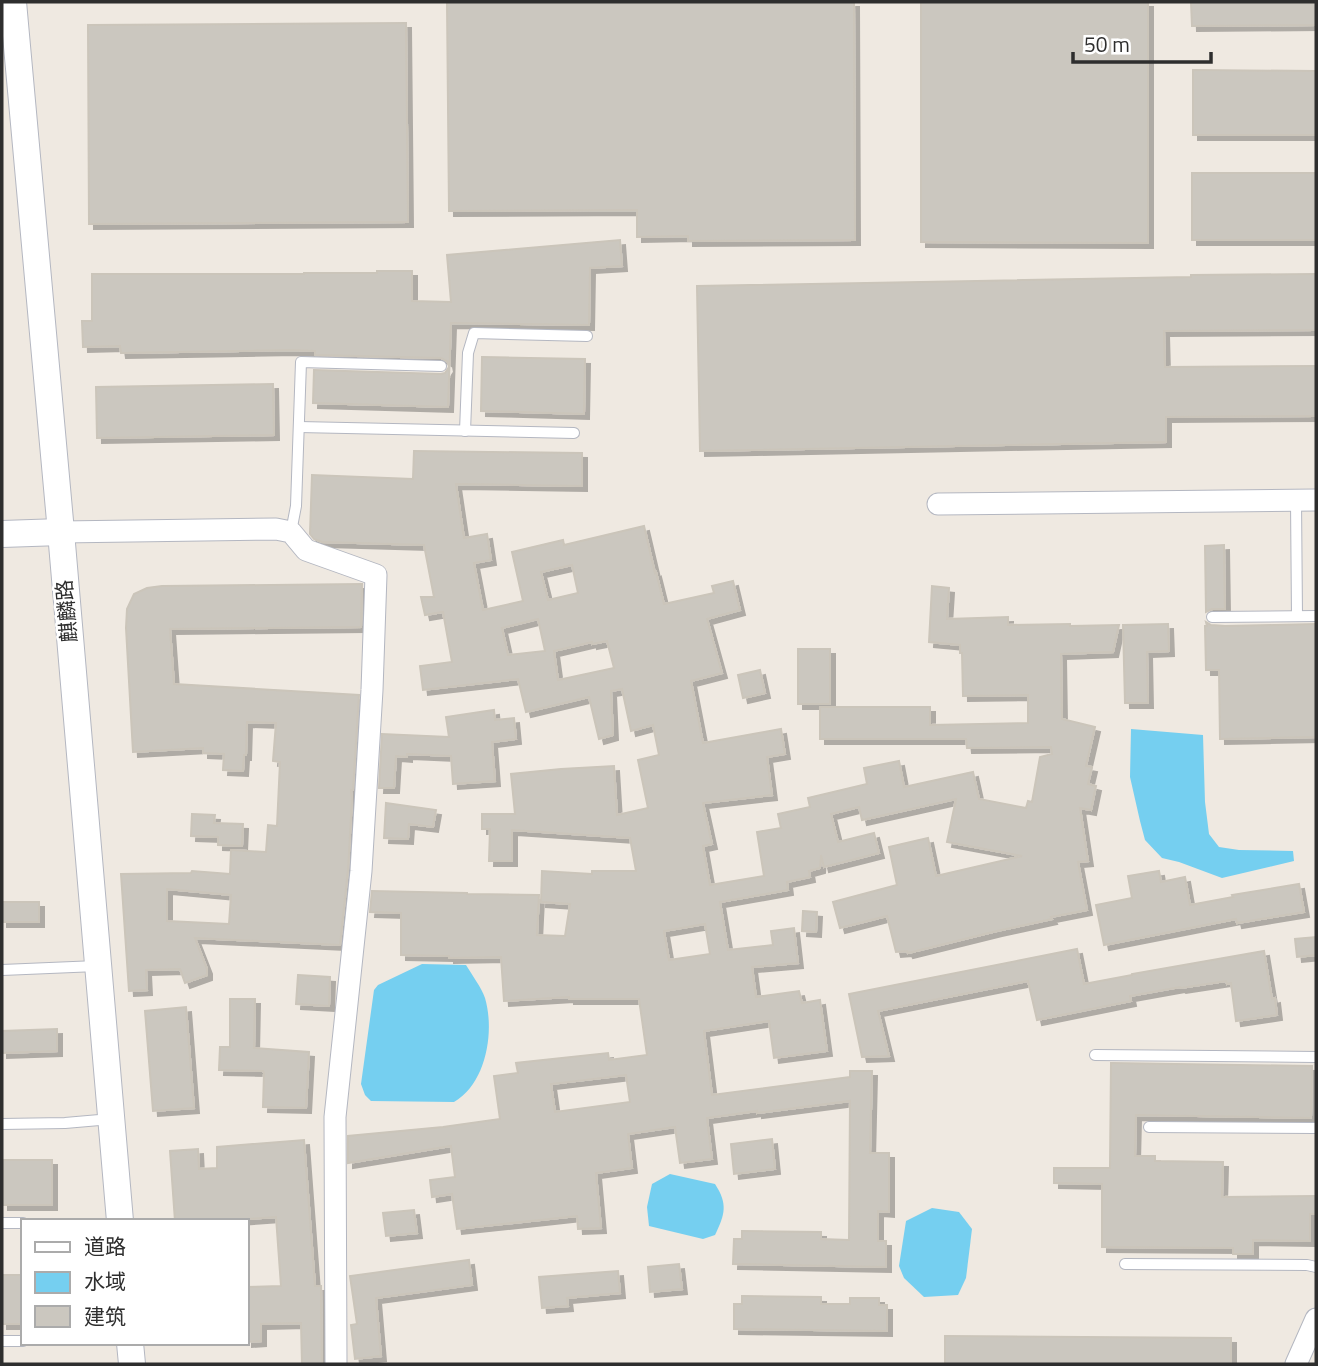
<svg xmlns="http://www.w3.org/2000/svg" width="1318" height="1366" viewBox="0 0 1318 1366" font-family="'Titillium Web','Noto Sans SC',sans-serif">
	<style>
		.water { fill: #75cff0 }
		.building { fill: #cbc7bf; stroke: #cbc5ba; stroke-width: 2; fill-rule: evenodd; filter: url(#shadow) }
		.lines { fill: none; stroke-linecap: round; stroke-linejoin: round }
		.service-casing { stroke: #b4b7c1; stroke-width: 12 }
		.minor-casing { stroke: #b4b7c1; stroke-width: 23 }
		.tertiary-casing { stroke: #b4b7c1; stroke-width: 28 }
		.service { stroke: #fff; stroke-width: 10 }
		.minor { stroke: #fff; stroke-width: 21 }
		.tertiary { stroke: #fff; stroke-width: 26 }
		.labels { text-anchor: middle; stroke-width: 5; stroke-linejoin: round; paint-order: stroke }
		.street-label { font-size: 21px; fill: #2e2e2e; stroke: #fff }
	</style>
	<defs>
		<filter id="shadow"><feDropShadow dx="5" dy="5" stdDeviation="0" flood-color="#0004"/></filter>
	</defs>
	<rect width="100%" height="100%" fill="#efe9e1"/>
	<!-- water -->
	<g class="water">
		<polygon points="1131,729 1203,735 1205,802 1209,834 1219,847 1239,850 1293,851 1294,861 1222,878 1179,862 1162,858 1145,840 1140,821 1130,777"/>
		<path d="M422 964 466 965C472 975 481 987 485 998 495 1032 486 1084 454 1102L371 1101 365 1095 361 1084 374 990 378 985Z"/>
		<path d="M670 1174 715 1184C728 1204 725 1214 715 1235L703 1239 649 1226 647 1207 652 1184Z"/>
		<polygon points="932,1208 959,1212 972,1229 966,1278 958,1295 924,1297 904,1278 899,1266 906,1221"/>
	</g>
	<!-- building -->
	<g class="building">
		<polygon points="447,2 854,2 855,240 688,241 688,236 637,237 637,210 449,211"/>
		<polygon points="921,2 1148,2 1148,243 921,242"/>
		<polygon points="1191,2 1316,2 1316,25 1192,26"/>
		<polygon points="406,23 408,222 89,224 88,25"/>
		<polygon points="1193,70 1316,71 1316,135 1193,135"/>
		<rect x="1192" y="173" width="124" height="67"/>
		<polygon points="620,240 622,266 590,268 589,325 451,323 448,407 313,403 314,370 441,374 445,373 449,367 448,362 441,358 315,355 315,351 292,350 121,353 120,346 83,347 82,321 92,321 92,274 304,274 304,273 377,273 377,271 412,271 412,301 451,302 447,255"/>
		<polygon points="1316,274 1316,330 1164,331 1165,367 1316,366 1316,416 1166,417 1166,442 700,451 697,286 1191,277 1191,275"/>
		<polygon points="482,357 585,359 584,414 481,411"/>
		<polygon points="273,384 274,435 97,438 96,387"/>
		<path d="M414 451 582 453V486L456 484 464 538 487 534 491 560 474 563 483 610 523 601 512 552 563 540 564 545 644 526 655 573 656 572 664 604 714 593 712 586 733 581 740 610 707 619 722 673 691 681 703 743 781 729 785 754 767 757 772 795 703 803 712 844 703 846 710 885 764 876 757 832 781 828 778 814 810 807 808 798 867 784 864 768 899 761 904 787 973 772 979 799 1026 808 1028 801 1032 802 1040 757 1052 754 1051 747 967 748 966 739H820V707H930V725L1028 723V695L963 696 962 653H960V645L929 642 932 586 949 588 947 619 1008 617V625L1070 624V626L1119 625 1113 652 1061 654 1062 719 1095 727 1086 766 1092 767 1088 784 1096 786 1091 810 1080 808 1088 861 1078 862 1087 910 1051 917 1052 919 997 931 908 953 907 951 896 952 887 916 840 928 833 902 897 885 889 847 928 838 936 876 1022 856 947 842 956 799 862 820 859 807 831 814 838 842 874 833 879 853 824 867 821 855 820 868 809 871 810 877 787 882 788 890 720 902 728 950 773 945 771 931 794 928 798 963 752 967 756 997 799 991 802 1003 820 1000 827 1051 774 1058 769 1021 704 1031 712 1095 850 1077V1071H872L870 1153H889V1212L878 1211V1241H886V1267L733 1264 734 1239H742V1231L821 1232V1239L849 1240 850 1101 757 1113V1111L707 1118 712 1159 680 1163 675 1127 628 1134 632 1168 596 1173 601 1228 578 1229 577 1216 457 1229 452 1194 432 1197 430 1180 455 1177 451 1146 348 1163V1136L443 1127 500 1119 494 1076 518 1073 516 1063 608 1053 609 1060 647 1055 639 999H569V997L504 1001 501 957 449 958V956L401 955V913L370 912 372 891 467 893V894L539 895 537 935 565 936 570 904 541 902 542 871 592 874V871H636L630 838 512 830V861H489L490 829H482V814H515L511 774 561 769 614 766 617 815 648 808 638 760 659 755 653 725 631 731 622 689 611 691 613 735 599 739 589 697 526 712 518 679 423 690 420 666 452 662 443 612 425 615 421 597H434L424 545 322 542 314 539 310 534 312 475 413 479ZM572 565 578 593 548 600 541 572ZM538 619 545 651 508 655 502 628ZM607 641 614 668 558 680 554 651 592 642V644ZM705 924 710 954 669 960 664 931ZM626 1075 630 1102 555 1112 551 1084Z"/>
		<polygon points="1224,545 1225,609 1212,609 1206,612 1205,546"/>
		<path d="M362 584 361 627 170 629 174 684 359 695 353 790H351L352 799 348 870 340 945 195 938 207 969V975L185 983 180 969 146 970 147 990 129 991 121 874 191 873 192 871 230 874 231 850 266 852 268 825 277 826 280 762 273 761 276 723 247 722 246 755H244L243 771 223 770 224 754 203 753V748L133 752 126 628 127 609 134 594 147 588 162 586ZM167 889 231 895 229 924 167 921Z"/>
		<polygon points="1206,622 1211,625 1225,626 1316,624 1316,737 1220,739 1219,670 1206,670 1205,626 1207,626"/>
		<polygon points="1168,624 1169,651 1147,652 1148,703 1125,703 1123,625"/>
		<rect x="798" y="649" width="32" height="55"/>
		<polygon points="760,670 765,693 743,698 738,675"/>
		<polygon points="494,710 495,720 514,718 516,739 492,742 495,781 453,784 451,756 407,754 407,757 396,756 394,788 379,788 382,734 449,737 446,717"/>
		<polygon points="386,803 436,810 433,827 409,824 408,839 384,838"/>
		<polygon points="192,814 215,815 214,823 243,824 242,846 218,845 218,837 191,836"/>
		<polygon points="1159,871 1161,882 1185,877 1190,905 1233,897 1232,895 1299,884 1304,912 1237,923 1236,919 1104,945 1096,905 1132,898 1128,876"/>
		<rect x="2" y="902" width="37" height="20"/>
		<polygon points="803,911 817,912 816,932 802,931"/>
		<polygon points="1316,937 1316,955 1297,957 1295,939"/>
		<polygon points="1077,949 1084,984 1132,975 1132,974 1264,951 1272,999 1275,998 1277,1015 1236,1021 1231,983 1227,984 1226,981 1181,988 1180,987 1130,996 1131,1001 1037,1020 1028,981 878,1011 889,1056 862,1057 849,994"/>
		<polygon points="298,975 330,977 329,1006 296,1004"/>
		<polygon points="230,999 255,999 254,1048 309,1052 306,1108 263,1107 264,1073 263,1071 219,1070 220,1047 230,1047"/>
		<polygon points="186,1007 194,1108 153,1111 145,1011"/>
		<polygon points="57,1029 57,1051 2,1053 2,1031"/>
		<polygon points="1111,1063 1312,1066 1311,1118 1136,1115 1135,1156 1155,1156 1155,1161 1223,1162 1222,1197 1316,1196 1316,1214 1310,1214 1310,1241 1253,1240 1253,1254 1233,1254 1233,1248 1102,1247 1102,1184 1054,1183 1054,1168 1110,1168"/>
		<polygon points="772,1139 775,1169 734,1174 731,1144"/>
		<polygon points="304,1140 315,1286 321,1286 322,1364 302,1364 301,1323 261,1324 261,1341 247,1342 247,1287 281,1286 276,1217 222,1221 175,1221 170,1151 198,1149 199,1169 217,1168 217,1147"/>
		<rect x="3" y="1160" width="49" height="45"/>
		<polygon points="414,1210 417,1233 386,1236 383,1213"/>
		<polygon points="469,1260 472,1285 376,1298 381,1356 355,1359 351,1325 357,1324 350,1276"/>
		<polygon points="679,1264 682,1289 650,1292 648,1267"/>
		<polygon points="618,1271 620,1293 567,1298 568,1306 542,1308 539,1277"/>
		<rect x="2" y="1275" width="21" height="49"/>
		<polygon points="742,1296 821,1297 821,1304 850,1304 850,1298 879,1298 879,1305 887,1305 887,1331 734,1329 734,1304 742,1304"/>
		<polygon points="945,1336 1231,1338 1231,1364 945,1364"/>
	</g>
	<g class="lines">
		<!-- service casing -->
		<g class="service-casing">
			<g id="service">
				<polyline points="299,427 574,433"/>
				<polyline points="465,431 468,353 474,333 587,336"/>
				<polyline points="1296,500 1297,616"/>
				<polyline points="291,532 296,506 301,362 441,366"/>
				<polyline points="1212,617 1316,616"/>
				<polyline points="2,970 97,966"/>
				<polyline points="1095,1055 1316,1057"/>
				<polyline points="2,1124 65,1123 111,1119"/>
				<polyline points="1149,1127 1316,1128"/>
				<polyline points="2,1223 23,1223"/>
				<polyline points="1125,1264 1307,1265 1316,1267"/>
				<polyline points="2,1341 23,1341"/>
			</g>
		</g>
		<!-- minor casing -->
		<g class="minor-casing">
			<g id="minor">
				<polyline points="938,504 1316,500"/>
				<polyline points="61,532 276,529 291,532 306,550 376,575 372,690 361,871 335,1117 336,1364"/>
				<polyline points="1296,1364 1316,1319"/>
			</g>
		</g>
		<!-- tertiary casing -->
		<g class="tertiary-casing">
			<g id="tertiary">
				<polyline points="13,2 61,532 120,1221"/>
				<polyline points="2,534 61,532"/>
				<polyline points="130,1343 132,1364"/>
			</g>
		</g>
		<!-- service -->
		<use href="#service" class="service"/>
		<!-- minor -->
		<use href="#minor" class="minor"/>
		<!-- tertiary -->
		<use href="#tertiary" class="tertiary"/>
	</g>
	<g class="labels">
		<!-- street labels -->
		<g class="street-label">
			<text transform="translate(67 611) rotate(-95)" y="7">麒麟路</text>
		</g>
	</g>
	<!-- border -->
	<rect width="1318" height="1366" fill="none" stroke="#2e2e2e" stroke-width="7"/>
	<!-- legend -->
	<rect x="21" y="1219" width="228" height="126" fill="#ffffff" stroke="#ababab" stroke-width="2"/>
	<rect x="35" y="1242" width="35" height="10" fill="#ffffff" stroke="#ababab" stroke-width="2"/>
	<text x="84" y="1254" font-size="21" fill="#2e2e2e">道路</text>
	<rect x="35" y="1272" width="35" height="21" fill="#75cff0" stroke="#ababab" stroke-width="2"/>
	<text x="84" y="1289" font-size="21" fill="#2e2e2e">水域</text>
	<rect x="35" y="1306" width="35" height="21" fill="#cbc7bf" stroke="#ababab" stroke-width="2"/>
	<text x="84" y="1324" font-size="21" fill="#2e2e2e">建筑</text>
	<!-- scale -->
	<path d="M1073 52v10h138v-10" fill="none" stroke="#2e2e2e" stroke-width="3.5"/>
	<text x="1084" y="52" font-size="21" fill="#2e2e2e" stroke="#ffffff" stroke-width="5" paint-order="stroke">50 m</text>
</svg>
